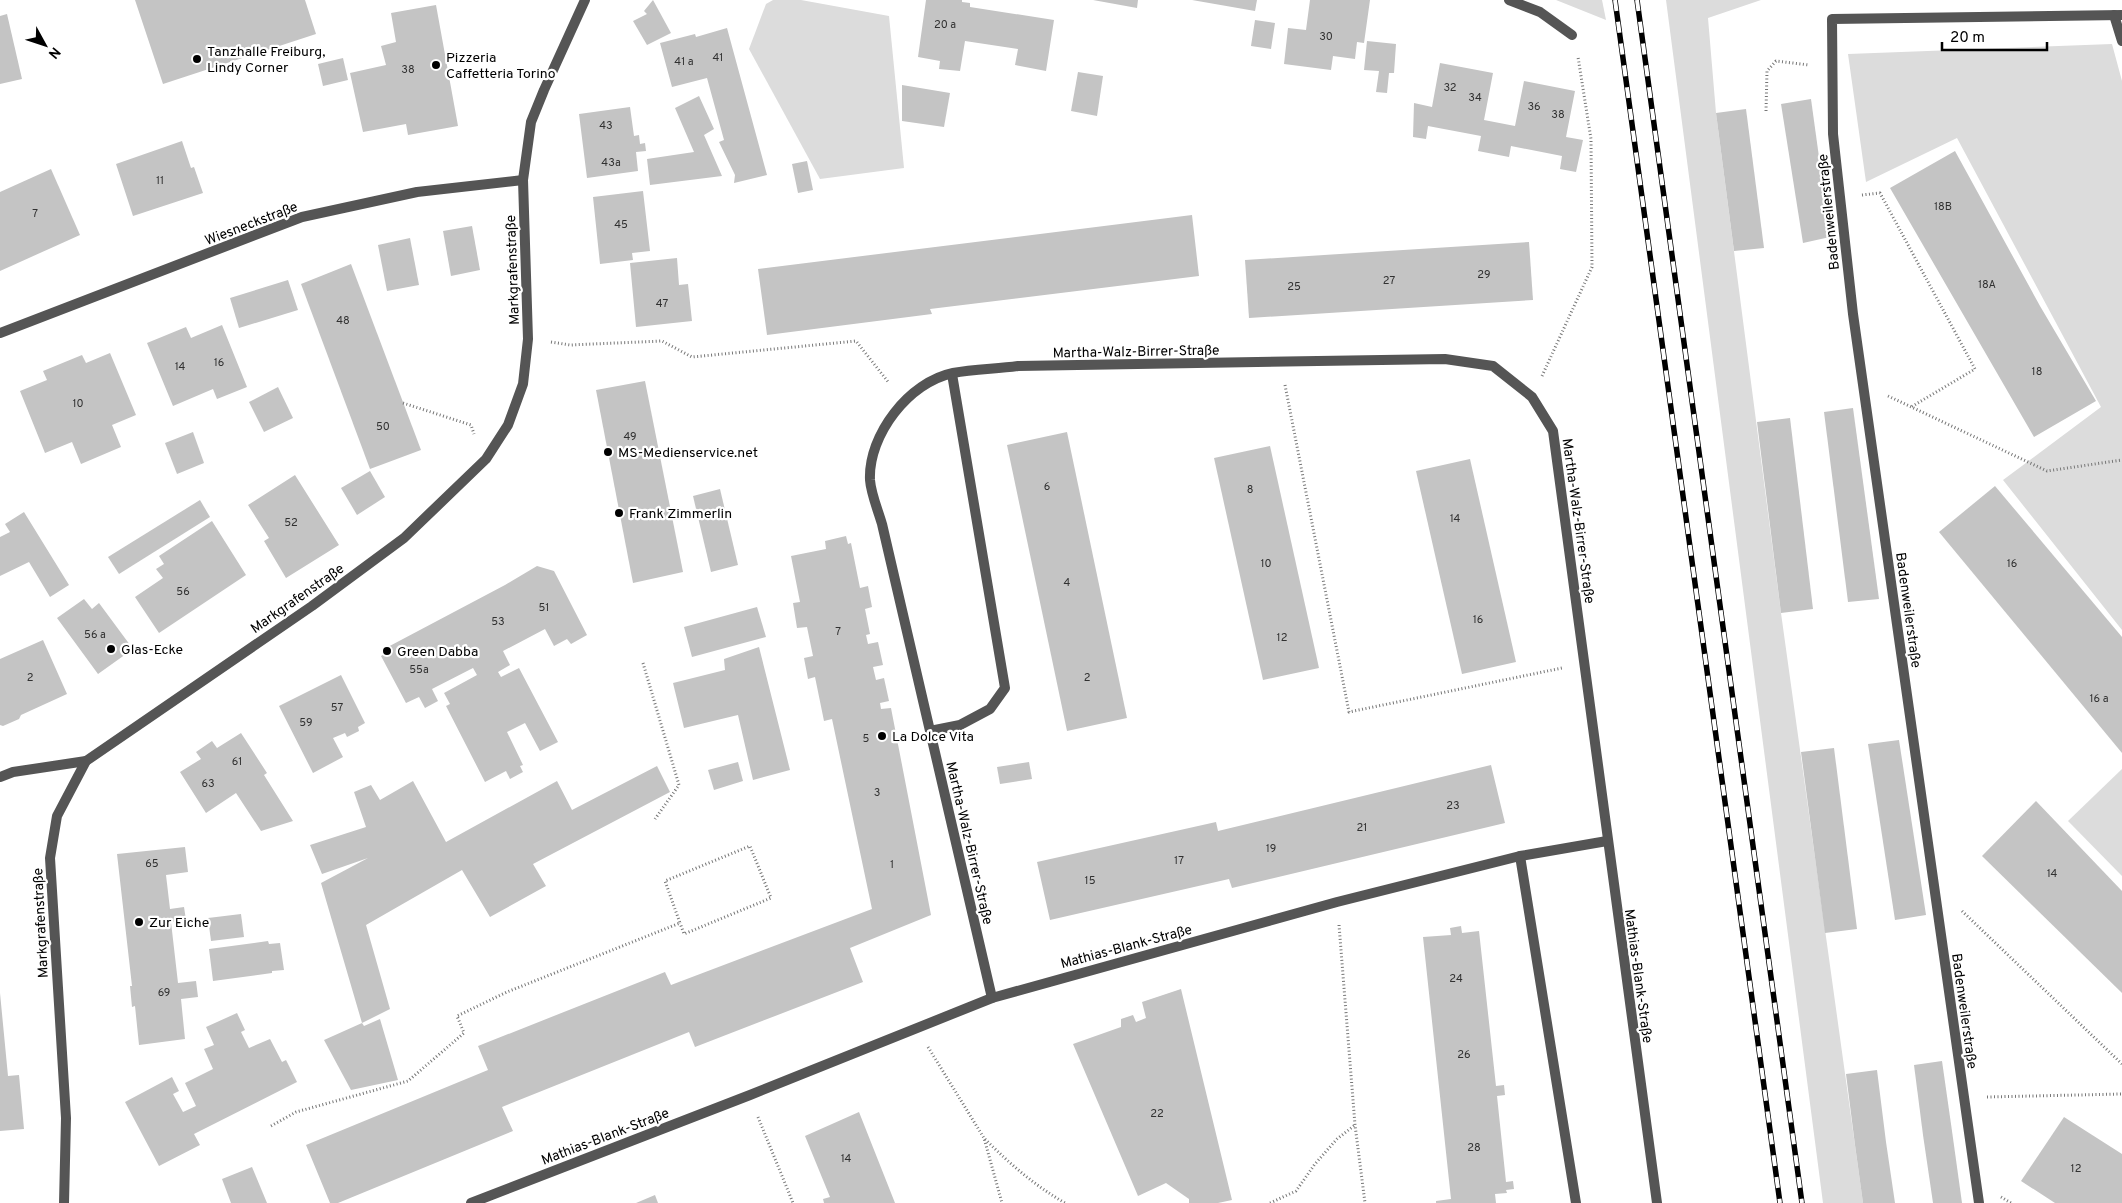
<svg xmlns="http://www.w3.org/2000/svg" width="2122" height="1203" viewBox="0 0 2122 1203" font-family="Overpass,sans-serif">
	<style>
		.green { fill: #dcdcdc }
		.building { fill: #c4c4c4 }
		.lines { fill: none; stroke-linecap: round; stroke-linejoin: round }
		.path { stroke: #777; stroke-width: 3; stroke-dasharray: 1 2.5; stroke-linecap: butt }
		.service { stroke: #555; stroke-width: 10 }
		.minor { stroke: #555; stroke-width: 10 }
		.tertiary { stroke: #555; stroke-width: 10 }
		.rail-casing { stroke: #000; stroke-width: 5.5 }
		.rail { stroke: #fff; stroke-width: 4; stroke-dasharray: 11; stroke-linecap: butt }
		.poi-dot { fill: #000; stroke: #fff; stroke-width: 2 }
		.labels { text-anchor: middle; stroke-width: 4.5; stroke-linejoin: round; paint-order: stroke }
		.number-label { font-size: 11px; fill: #313131 }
		.poi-label { font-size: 14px; fill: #000; stroke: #fff; text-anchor: start }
		.street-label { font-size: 14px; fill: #000; stroke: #fff }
	</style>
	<rect width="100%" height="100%" fill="#fff"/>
	<!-- green -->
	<g class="green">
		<polygon points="773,0 801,0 889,16 904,168 820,179 749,49 766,4"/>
		<polygon points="1556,0 1602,0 1606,20"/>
		<polygon points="1666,0 1761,0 1708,18 1716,113 1781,613 1863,1203 1823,1203"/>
		<polygon points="2112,44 2122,81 2122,630 2003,480 2101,407 1957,138 1866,182 1848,54"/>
		<polygon points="2122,769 2122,876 2068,821"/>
	</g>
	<!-- building -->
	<g class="building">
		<polygon points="135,0 305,0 316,34 163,84"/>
		<polygon points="653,0 671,33 647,45 633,21 647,14 644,11"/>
		<polygon points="926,0 962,0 962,2 970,3 970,7 1054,20 1046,71 1015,65 1018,49 965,41 960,71 939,69 940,61 918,57"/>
		<polygon points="1093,0 1138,0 1137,8"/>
		<polygon points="1192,0 1257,0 1255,11"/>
		<polygon points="1310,0 1370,0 1364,43 1357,42 1355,59 1333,56 1331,70 1284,64 1288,28 1306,30"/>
		<polygon points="436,5 458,126 408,135 406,124 363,132 350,73 386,65 381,46 396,42 391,13"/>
		<polygon points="7,14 22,79 0,84 0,16"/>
		<polygon points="1255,20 1275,23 1271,49 1251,46"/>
		<polygon points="727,28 767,175 734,183 735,175 719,142 724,140 707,78 672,87 660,43 695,34 696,37"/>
		<polygon points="1367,41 1396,44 1394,73 1389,73 1387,93 1376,92 1379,71 1364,70"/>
		<polygon points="343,58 348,80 323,86 318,64"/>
		<polygon points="1440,63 1493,73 1484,120 1515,126 1524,81 1575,91 1566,137 1583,140 1576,172 1560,169 1562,156 1511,146 1509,157 1478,151 1481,136 1428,126 1426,139 1413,137 1414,103 1432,107"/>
		<polygon points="1078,72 1103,76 1097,116 1071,111"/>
		<polygon points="902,85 950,93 944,127 902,121"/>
		<polygon points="699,96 714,129 704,135 722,176 650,185 647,159 694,152 675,108"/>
		<polygon points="1811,99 1830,237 1803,243 1781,104"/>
		<polygon points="630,107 634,136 639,135 640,144 645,143 646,151 636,152 638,171 587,178 579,114"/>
		<polygon points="1746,109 1764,248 1734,251 1716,113"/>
		<polygon points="182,141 191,168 194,167 203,193 133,216 116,164"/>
		<polygon points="1955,151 2040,306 2096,401 2034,437 1890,188"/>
		<polygon points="807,161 813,190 798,193 792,164"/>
		<polygon points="51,169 80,235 0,271 0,192"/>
		<polygon points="643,191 650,251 632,253 633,260 600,264 593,197"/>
		<polygon points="1192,215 1199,276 930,309 932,314 767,335 758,269"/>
		<polygon points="472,226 480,270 451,276 443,231"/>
		<polygon points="410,238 419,285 387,291 378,245"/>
		<polygon points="1529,242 1533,300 1249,318 1245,260"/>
		<polygon points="677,258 679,285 688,284 692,321 636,327 630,263"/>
		<polygon points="351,264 421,450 370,469 301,284"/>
		<polygon points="288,280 298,310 239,328 230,298"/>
		<polygon points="222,325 247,387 217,399 213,389 173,406 147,343 186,327 191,338"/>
		<polygon points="110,353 136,415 112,425 121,447 81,464 72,442 45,453 20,391 47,380 43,371 82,355 86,363"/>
		<polygon points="645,381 683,572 633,583 596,390"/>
		<polygon points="278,387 293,418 264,432 249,402"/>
		<polygon points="1853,408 1879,599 1848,602 1824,412"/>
		<polygon points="1790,418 1813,609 1781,613 1757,422"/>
		<polygon points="193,432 204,463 177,474 165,443"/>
		<polygon points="1067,432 1127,718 1067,731 1007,445"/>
		<polygon points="1270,446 1319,668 1263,680 1214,458"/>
		<polygon points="1470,459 1516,662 1462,674 1416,471"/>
		<polygon points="370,471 385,497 357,515 341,488"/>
		<polygon points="295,475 339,545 286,578 264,541 269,538 248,505"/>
		<polygon points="1995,486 2122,637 2122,753 1939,532"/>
		<polygon points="720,489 738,565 711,572 693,496"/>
		<polygon points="200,500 210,517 119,574 108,557"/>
		<polygon points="24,512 69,585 50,597 29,562 0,576 0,537 10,532 5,524"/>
		<polygon points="212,521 246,575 159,633 135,597 163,578 156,569 164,564 159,556"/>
		<polygon points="846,536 848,544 851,543 860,588 868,586 872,607 865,609 870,634 866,635 868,644 878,642 883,665 873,667 876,680 884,678 889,701 880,703 881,709 891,708 931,915 850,948 863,982 695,1047 689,1032 502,1107 513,1131 338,1203 330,1203 306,1145 488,1070 478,1046 665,972 671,985 872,909 832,719 824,721 815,677 808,679 804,658 813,656 807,627 797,628 793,603 800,602 791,556 826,549 825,541"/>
		<polygon points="537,566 554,571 587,635 571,644 567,639 554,646 545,629 503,651 510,665 498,672 501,677 519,668 558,742 540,751 525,723 507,732 523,765 520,766 523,772 510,779 506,771 485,782 446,706 450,704 444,693 477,675 473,668 432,689 438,701 425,708 419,697 406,703 381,656 386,653 384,649 505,585"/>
		<polygon points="84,599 92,609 99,603 133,649 98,674 57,618"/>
		<polygon points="757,607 766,637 692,657 684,627"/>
		<polygon points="43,640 67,694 21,715 19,719 3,726 0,725 0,659"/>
		<polygon points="759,647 790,770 753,780 738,715 684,728 673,683 725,670 724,659"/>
		<polygon points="341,675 365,723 358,727 359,731 347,737 345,733 333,738 343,757 313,773 279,706"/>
		<polygon points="241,733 267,773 264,775 293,821 261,831 236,793 206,813 180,772 201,759 196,752 212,741 217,748"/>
		<polygon points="1899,740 1926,915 1895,920 1868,744"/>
		<polygon points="1834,748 1857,929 1825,933 1801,752"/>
		<polygon points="738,762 743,781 714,790 708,770"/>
		<polygon points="1029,762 1032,779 1000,784 997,767"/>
		<polygon points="1491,765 1505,823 1232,888 1229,879 1050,920 1037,862 1216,822 1218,831"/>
		<polygon points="657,766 670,792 533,864 546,886 490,917 462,870 366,925 390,1009 362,1023 321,883 368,858 322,874 310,845 366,827 354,792 371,785 380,800 413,781 446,842 557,781 572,810"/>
		<polygon points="2036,801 2122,891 2122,993 1982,856"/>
		<polygon points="185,847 188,872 166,875 170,909 184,907 186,920 171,922 178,983 196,981 198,997 181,999 185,1039 139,1045 135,1006 132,1007 130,986 132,986 117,854"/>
		<polygon points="241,914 244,937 211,941 208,918"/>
		<polygon points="1461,926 1462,933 1479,931 1496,1086 1504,1085 1505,1095 1497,1096 1506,1182 1513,1181 1514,1189 1506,1190 1507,1193 1495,1194 1496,1203 1436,1203 1436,1201 1451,1199 1423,937 1451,935 1450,928"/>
		<polygon points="268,941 269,944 280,943 284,970 272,971 272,973 213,981 209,949"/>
		<polygon points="1181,989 1232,1200 1218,1203 1189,1203 1189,1199 1166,1183 1138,1196 1073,1044 1121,1027 1121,1019 1133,1015 1136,1022 1146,1018 1142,1002"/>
		<polygon points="0,993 8,1076 19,1075 24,1129 0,1131"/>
		<polygon points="237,1013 245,1030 241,1032 249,1048 270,1039 282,1062 286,1060 297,1082 194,1134 200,1145 159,1166 125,1102 172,1077 179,1091 173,1094 183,1112 196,1106 185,1083 213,1069 204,1049 214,1045 206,1027"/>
		<polygon points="380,1019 398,1080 351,1090 324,1040 362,1023 364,1026"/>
		<polygon points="1942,1061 1952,1131 1962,1203 1933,1203 1923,1135 1914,1065"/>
		<polygon points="1877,1070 1886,1142 1895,1203 1863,1203 1855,1145 1846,1074"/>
		<polygon points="859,1112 895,1203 824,1203 823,1199 830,1197 805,1136"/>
		<polygon points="2064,1117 2122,1154 2122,1203 2055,1203 2021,1181"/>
		<polygon points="252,1167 267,1203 231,1203 222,1179"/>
		<polygon points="655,1195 658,1203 636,1203"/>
	</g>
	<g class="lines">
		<!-- path -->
		<g class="path">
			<polyline points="1766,111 1767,71 1776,61 1809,65"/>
			<polyline points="1862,195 1880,193 1975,369 1911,407"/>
			<polyline points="551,342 570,345 662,341 692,357 856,341 889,383"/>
			<polyline points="1542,376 1592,267 1591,139 1578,57"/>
			<polyline points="1285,385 1349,712 1562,668"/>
			<polyline points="1888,396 2047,471 2122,460"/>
			<polyline points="403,403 471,425 474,434"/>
			<polyline points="643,663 679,785 655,819"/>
			<polyline points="1962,911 2122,1064"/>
			<polyline points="1339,925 1355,1125 1365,1203"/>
			<polyline points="928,1047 984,1138 1002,1203"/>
			<polyline points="1987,1097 2122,1094"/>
			<polyline points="758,1117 793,1203"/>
			<polyline points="271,1126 296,1112 408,1081 464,1033 457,1016 507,992 680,923 665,881 750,846 771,898 684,934 680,923"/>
			<path d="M985 1139C1010 1164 1034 1185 1065 1203"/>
			<polyline points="2001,1197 2011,1203"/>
			<polyline points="1270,1203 1296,1191 1315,1164 1337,1139 1355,1125"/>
		</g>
		<!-- service -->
		<g class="service">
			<polyline points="2114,15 2122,41"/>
			<polyline points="930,731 960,725 990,709 1005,688 952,374"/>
		</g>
		<!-- minor -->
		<g class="minor">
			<polyline points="1509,0 1540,12 1572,35"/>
			<polyline points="0,333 302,217 417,192 523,180"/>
			<polyline points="0,777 13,772 86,761"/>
			<polyline points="1520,856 1576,1203"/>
			<path d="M992 998 882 524C878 510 871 494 870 480 868 435 909 382 953 373 974 369 996 369 1018 366L1445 359 1493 366 1532 397 1553 431 1657 1203"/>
			<polyline points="471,1203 750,1095 992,998 1337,902 1520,856 1607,841"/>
			<polyline points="1979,1203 1853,314 1833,134 1832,19 2122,15"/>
		</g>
		<!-- tertiary -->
		<polyline class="tertiary" points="64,1203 66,1118 50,858 57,816 86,761 312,606 404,538 486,459 508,425 523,384 528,339 523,180 531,122 544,90 585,0"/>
		<!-- rail casing -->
		<g class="rail-casing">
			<g id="rail">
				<polyline points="1615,0 1780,1203"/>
				<polyline points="1637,0 1802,1203"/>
			</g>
		</g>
		<!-- rail -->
		<use href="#rail" class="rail"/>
	</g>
	<!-- markers -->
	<g class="poi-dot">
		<circle cx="197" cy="59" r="5"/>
		<circle cx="436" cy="65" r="5"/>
		<circle cx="608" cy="452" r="5"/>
		<circle cx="619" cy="513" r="5"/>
		<circle cx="111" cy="649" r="5"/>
		<circle cx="387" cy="651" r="5"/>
		<circle cx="882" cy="736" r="5"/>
		<circle cx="139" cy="922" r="5"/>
	</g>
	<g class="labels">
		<!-- number labels -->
		<g class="number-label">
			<text x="945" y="28">20 a</text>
			<text x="1326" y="40">30</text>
			<text x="718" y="61">41</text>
			<text x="684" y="65">41 a</text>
			<text x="408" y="73">38</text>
			<text x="1450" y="91">32</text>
			<text x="1475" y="101">34</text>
			<text x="1534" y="110">36</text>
			<text x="1558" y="118">38</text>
			<text x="606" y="129">43</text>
			<text x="611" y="166">43a</text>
			<text x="160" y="184">11</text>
			<text x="1943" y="210">18B</text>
			<text x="35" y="217">7</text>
			<text x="621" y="228">45</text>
			<text x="1484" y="278">29</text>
			<text x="1389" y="284">27</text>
			<text x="1987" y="288">18A</text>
			<text x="1294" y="290">25</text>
			<text x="662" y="307">47</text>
			<text x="343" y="324">48</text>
			<text x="219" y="366">16</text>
			<text x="180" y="370">14</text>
			<text x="2037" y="375">18</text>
			<text x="78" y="407">10</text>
			<text x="383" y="430">50</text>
			<text x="630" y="440">49</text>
			<text x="1047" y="490">6</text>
			<text x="1250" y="493">8</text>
			<text x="1455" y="522">14</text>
			<text x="291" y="526">52</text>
			<text x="1266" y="567">10</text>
			<text x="2012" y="567">16</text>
			<text x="1067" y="586">4</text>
			<text x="183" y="595">56</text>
			<text x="544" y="611">51</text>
			<text x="1478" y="623">16</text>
			<text x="498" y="625">53</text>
			<text x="838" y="635">7</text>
			<text x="95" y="638">56 a</text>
			<text x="1282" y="641">12</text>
			<text x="419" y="673">55a</text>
			<text x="30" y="681">2</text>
			<text x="1087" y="681">2</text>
			<text x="2099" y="702">16 a</text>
			<text x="337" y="711">57</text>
			<text x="306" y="726">59</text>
			<text x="866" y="742">5</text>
			<text x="237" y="765">61</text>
			<text x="208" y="787">63</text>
			<text x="877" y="796">3</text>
			<text x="1453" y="809">23</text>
			<text x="1362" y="831">21</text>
			<text x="1271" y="852">19</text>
			<text x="1179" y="864">17</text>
			<text x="152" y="867">65</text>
			<text x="892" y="868">1</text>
			<text x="2052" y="877">14</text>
			<text x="1090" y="884">15</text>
			<text x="1456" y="982">24</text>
			<text x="164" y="996">69</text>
			<text x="1464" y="1058">26</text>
			<text x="1157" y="1117">22</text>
			<text x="1474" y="1151">28</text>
			<text x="846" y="1162">14</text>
			<text x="2076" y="1172">12</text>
		</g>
		<!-- poi labels -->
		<g class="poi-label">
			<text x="207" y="56">Tanzhalle Freiburg,<tspan x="207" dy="16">Lindy Corner</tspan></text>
			<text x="446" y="62">Pizzeria<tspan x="446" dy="16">Caffetteria Torino</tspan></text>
			<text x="618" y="457">MS-Medienservice.net</text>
			<text x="629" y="518">Frank Zimmerlin</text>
			<text x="121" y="654">Glas-Ecke</text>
			<text x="397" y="656">Green Dabba</text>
			<text x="892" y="741">La Dolce Vita</text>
			<text x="149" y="927">Zur Eiche</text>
		</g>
		<!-- street labels -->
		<g class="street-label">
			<text transform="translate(1828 212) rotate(-96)" y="5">Badenweilerstraße</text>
			<text transform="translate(251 223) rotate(-21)" y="5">Wiesneckstraße</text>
			<text transform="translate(512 270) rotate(-92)" y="5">Markgrafenstraße</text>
			<text transform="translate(1136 351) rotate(-1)" y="5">Martha-Walz-Birrer-Straße</text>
			<text transform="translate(1579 521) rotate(82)" y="5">Martha-Walz-Birrer-Straße</text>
			<text transform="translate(297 598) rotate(-35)" y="5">Markgrafenstraße</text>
			<text transform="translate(1909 610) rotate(82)" y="5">Badenweilerstraße</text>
			<text transform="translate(970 843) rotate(77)" y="5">Martha-Walz-Birrer-Straße</text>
			<text transform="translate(40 923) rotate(-93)" y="5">Markgrafenstraße</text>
			<text transform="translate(1126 946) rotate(-15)" y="5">Mathias-Blank-Straße</text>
			<text transform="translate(1639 976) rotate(82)" y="5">Mathias-Blank-Straße</text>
			<text transform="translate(1965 1011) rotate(82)" y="5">Badenweilerstraße</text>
			<text transform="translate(605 1136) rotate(-21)" y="5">Mathias-Blank-Straße</text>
		</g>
	</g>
	<!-- north arrow -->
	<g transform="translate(45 45) rotate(130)" stroke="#ffffff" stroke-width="4" paint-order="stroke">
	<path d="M0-4L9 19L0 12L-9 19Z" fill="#000000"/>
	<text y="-8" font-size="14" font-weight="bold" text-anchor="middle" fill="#000000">N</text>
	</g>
	<!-- scale -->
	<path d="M1942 42v8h105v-8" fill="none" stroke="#000000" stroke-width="2.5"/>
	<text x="1950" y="42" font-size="15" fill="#000000" stroke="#ffffff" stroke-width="4" paint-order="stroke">20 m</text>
</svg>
